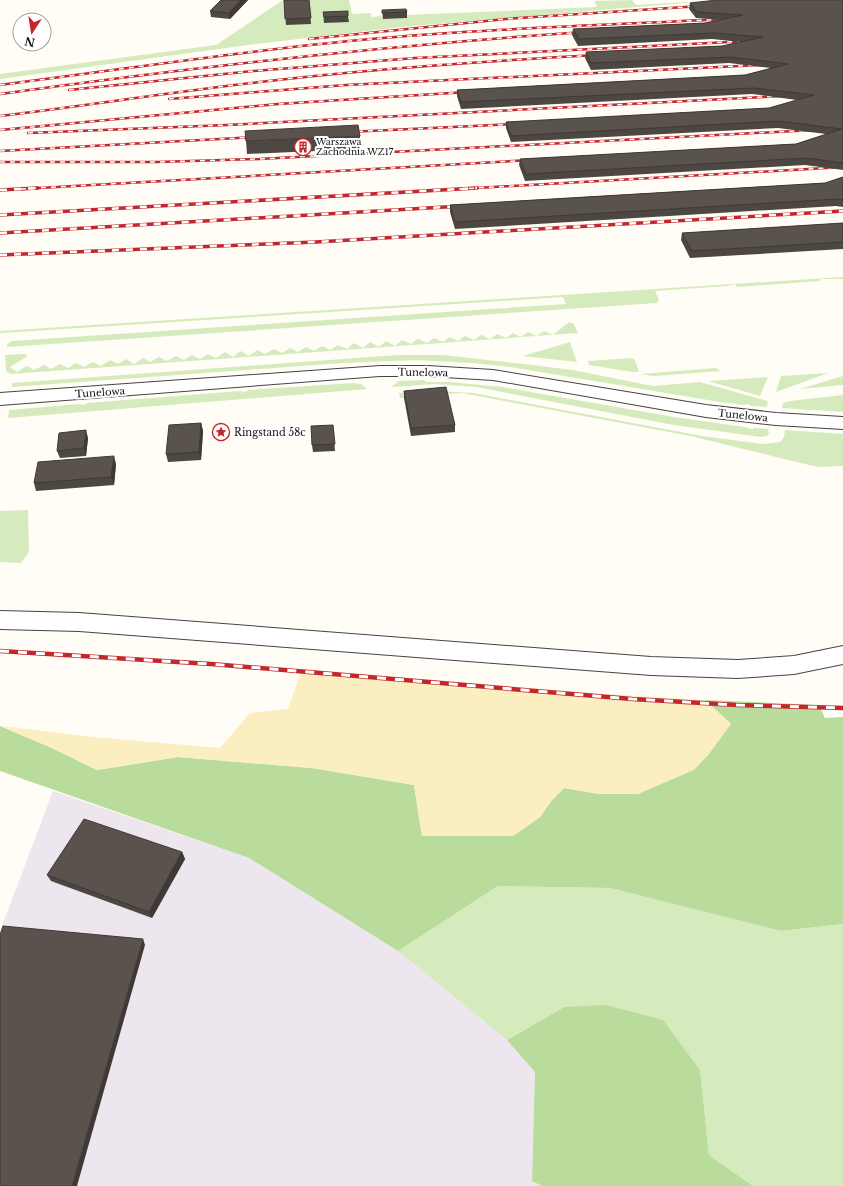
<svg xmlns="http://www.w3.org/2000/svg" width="843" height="1186" viewBox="0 0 843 1186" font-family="'Libre Baskerville',serif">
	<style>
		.industrial { fill: #eee6ef }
		.green { fill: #d5ebbd }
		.forest { fill: #b9dc9c }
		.sand { fill: #fbeec1 }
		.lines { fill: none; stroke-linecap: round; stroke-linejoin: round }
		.service-casing { stroke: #444; stroke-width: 2 }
		.minor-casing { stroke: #444; stroke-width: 2 }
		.service { fill: #fff; fill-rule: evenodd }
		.minor { fill: #fff; fill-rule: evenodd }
		.rail-far2-casing { stroke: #c4262e; stroke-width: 2.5 }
		.rail-far1-casing { stroke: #c4262e; stroke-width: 3.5 }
		.rail-casing { stroke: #c4262e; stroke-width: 4.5 }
		.rail-far2 { stroke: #fff; stroke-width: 1.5; stroke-dasharray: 5; stroke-linecap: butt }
		.rail-far1 { stroke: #fff; stroke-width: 2.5; stroke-dasharray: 7; stroke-linecap: butt }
		.rail { stroke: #fff; stroke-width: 3; stroke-dasharray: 9; stroke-linecap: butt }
		.wall { fill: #4d4742 }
		.shaded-wall { fill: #3f3936 }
		.building { fill: #5a524d; stroke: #3f3936 }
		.labels { text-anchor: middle; stroke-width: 4; stroke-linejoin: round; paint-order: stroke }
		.far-poi-label { font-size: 9px; fill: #111; stroke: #fff; text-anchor: start }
		.street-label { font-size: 10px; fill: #111; stroke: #fff }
		.poi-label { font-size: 10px; fill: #111; stroke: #fff; text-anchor: start }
	</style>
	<rect width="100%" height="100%" fill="#fffdf5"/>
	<!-- industrial -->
	<polygon class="industrial" points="53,791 249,858 398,951 507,1040 535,1072 532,1181 542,1186 0,1186 0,931"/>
	<!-- green -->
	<g class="green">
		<polygon points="283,0 349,0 352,14 371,13 371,17 382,16 383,19 407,18 406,15 597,7 594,1 632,0 636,5 720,0 401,27 248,45 0,79 0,74 216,45"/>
		<polygon points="843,277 843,279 819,279 820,281 737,287 735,284 727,286 655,291 659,300 657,303 7,347 7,344 12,341 566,304 563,297 0,333 0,331"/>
		<polygon points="569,322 574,324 578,333 11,374 6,371 5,355 24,354 27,355 26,357 10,367 17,372 27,366 34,370 44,365 51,369 60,364 68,368 76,363 84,367 93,362 101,366 110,360 118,364 126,359 134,364 143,358 150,362 159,357 167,361 176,356 184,360 192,355 200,359 208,354 216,358 225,352 233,357 241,351 249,356 257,350 265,354 274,349 282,353 290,348 298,352 306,347 314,351 322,346 330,350 338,345 347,349 354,343 363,348 370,342 379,347 386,341 395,346 402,340 411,344 418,339 427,343 434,338 443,342 450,337 458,341 465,336 474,340 481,335 490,339 497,334 506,338 513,333 521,337 528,332 537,336 544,331 553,335"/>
		<polygon points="570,342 577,362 523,356"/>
		<polygon points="398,355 443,355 532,365 573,370 653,386 700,382 768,401 767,407 751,406 749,404 743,405 720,402 510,367 472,363 417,360 342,363 12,387 12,383"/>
		<polygon points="632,358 635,360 639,372 632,372 589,365 588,361"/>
		<polygon points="716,368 720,371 653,376 640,374"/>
		<polygon points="828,373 776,392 781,376"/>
		<polygon points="843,376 843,385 800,389"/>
		<polygon points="768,377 760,396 708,381"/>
		<polygon points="424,380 426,382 450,382 502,387 674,417 745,427 752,429 754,428 768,429 769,433 767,436 761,437 674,425 476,387 435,384 391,387 399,381"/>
		<polygon points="353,383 361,384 367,389 8,418 9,410 78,404 84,405 87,403 240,391 246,392 248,390"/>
		<polygon points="436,391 473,393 702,436 763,444 780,442 784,437 785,430 843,434 843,466 818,467 805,464 690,436 462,393 400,398 399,393"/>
		<polygon points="843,395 843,412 782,408 783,403 790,401"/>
		<polygon points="28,510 29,552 21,563 0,562 0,511"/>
		<polygon points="498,886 610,888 781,931 843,924 843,1186 753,1186 709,1155 700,1070 564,1007 507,1040 398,951"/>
	</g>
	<!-- forest -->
	<g class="forest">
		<polygon points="705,700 819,705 825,718 843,717 843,924 781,931 610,888 498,886 398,951 249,858 0,771 0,726 52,748 97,770 178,757 312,768 414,785 422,836 513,836 540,817 551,801 564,788 599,794 731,724"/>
		<polygon points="606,1005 663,1020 700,1070 709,1155 753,1186 542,1186 532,1181 535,1072 507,1040 564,1007"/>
	</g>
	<!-- sand -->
	<polygon class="sand" points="302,669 591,693 705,700 731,724 709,754 694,770 638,794 599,794 564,788 551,801 540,817 513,836 422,836 414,785 312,768 178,757 97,770 52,748 1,726 93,737 220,748 250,713 288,709"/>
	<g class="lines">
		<!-- service casing -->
		<g class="service-casing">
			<polygon id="service" points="0,611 79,613 651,657 738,660 794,656 843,646 843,664 794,674 738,678 651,675 79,631 0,629"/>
		</g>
		<!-- minor casing -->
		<g class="minor-casing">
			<polygon id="minor" points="380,366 428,366 493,370 706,405 776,413 843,417 843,429 776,425 706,417 493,380 428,376 380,376 0,405 0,393"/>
		</g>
		<!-- service -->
		<use href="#service" class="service"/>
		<!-- minor -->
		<use href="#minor" class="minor"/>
		<!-- rail-far2 casing -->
		<g class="rail-far2-casing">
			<g id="rail-far2">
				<polyline points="309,39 506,19 700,6"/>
				<path d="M0 85C120 70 240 51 360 40 482 29 604 25 726 19"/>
				<polyline points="69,90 253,71 415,58 749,41"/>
				<path d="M0 94C194 67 389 45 585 32"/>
				<polyline points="169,99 346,85 760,65"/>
				<path d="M0 116C90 105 179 91 269 81 378 68 488 61 597 55"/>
				<polyline points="0,130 278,104 467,92"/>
				<polyline points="348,132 517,124"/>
				<polyline points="28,133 227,125 783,96"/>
				<polyline points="0,151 256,137"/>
				<polyline points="0,162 157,162 259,159 813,130"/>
				<polyline points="21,189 531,160"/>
				<polyline points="459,189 843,167"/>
			</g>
		</g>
		<!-- rail-far1 casing -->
		<g class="rail-far1-casing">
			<g id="rail-far1">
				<polyline points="0,190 38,188"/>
				<polyline points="0,215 477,188"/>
				<polyline points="0,233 462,206"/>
				<polyline points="0,255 316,242 843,211"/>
			</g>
		</g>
		<!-- rail casing -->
		<g class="rail-casing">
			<polyline id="rail" points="0,651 211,664 632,699 737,705 843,708"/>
		</g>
		<!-- rail-far2 -->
		<use href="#rail-far2" class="rail-far2"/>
		<!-- rail-far1 -->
		<use href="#rail-far1" class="rail-far1"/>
		<!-- rail -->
		<use href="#rail" class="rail"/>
	</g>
	<!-- wall -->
	<g class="wall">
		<polygon points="221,0 248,0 230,19 211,17 210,11"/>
		<polygon points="284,0 309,0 311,24 286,25"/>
		<polygon points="843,0 843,170 805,165 525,181 519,165 520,159 796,144 826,134 778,128 511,142 506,128 506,122 769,108 797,100 752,94 461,109 457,96 457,90 745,75 771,68 729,63 591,70 585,58 586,52 722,46 741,42 712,39 578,46 572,35 573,29 705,23 720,20 696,18 689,9 690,3"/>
		<polygon points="382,10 407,12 407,18 383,19"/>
		<polygon points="323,12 348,16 349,22 324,23"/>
		<polygon points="360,136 360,149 247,154 246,141"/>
		<polygon points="843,177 843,207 836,206 455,229 450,212 450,205 825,183"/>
		<polygon points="843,223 843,249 690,258 681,240 682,233"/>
		<polygon points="404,391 455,425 455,432 411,436 404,398"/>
		<polygon points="201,423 203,431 201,460 168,462 166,454"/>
		<polygon points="333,425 335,451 313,452 312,445"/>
		<polygon points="88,438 86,456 60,458 57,451"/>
		<polygon points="116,464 114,485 36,491 34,483"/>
		<polygon points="182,852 185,859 152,918 51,881 47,875"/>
	</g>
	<!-- shaded-wall -->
	<g class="shaded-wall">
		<polygon points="241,0 248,0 230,19 229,13"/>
		<polygon points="201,423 203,431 201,460 199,452"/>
		<polygon points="86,430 88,438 86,456 84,448"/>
		<polygon points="114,456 116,464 114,485 111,477"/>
		<polygon points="182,852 185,859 152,918 149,912"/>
		<polygon points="143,939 145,945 77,1186 72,1186"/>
	</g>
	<!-- building -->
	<g class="building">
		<polygon points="221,0 241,0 229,13 210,11"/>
		<polygon points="284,0 309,0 311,18 285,19"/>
		<polygon points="717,0 843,0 843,163 807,158 526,174 520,159 796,144 842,129 779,121 511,136 506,122 769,108 814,95 754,88 461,102 457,90 745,75 788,64 731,57 591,63 586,52 722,46 763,37 713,33 579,39 573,29 705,23 743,15 697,12 690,3"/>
		<polygon points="406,9 407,12 382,13 382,10"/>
		<polygon points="348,11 348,16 324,17 323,12"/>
		<polygon points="358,125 360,136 246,141 245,131"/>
		<polygon points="843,177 843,200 838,199 455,222 450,205 825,183"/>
		<polygon points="843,223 843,242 692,251 682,233"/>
		<polygon points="446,387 455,425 411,428 404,391"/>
		<polygon points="201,423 199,452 166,454 169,425"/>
		<polygon points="333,425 335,444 312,445 311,426"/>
		<polygon points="86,430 84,448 57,451 59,433"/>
		<polygon points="114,456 111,477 34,483 38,462"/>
		<polygon points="84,819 182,852 149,912 47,875"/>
		<polygon points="3,926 143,939 72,1186 0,1186 0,935"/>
	</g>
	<!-- icons -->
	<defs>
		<g id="building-ring" transform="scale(0.9)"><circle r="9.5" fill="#fff" stroke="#c4262e" stroke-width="1.5"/><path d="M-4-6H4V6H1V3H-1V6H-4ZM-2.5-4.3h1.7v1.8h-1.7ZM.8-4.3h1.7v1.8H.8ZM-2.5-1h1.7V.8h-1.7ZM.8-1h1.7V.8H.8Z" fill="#c4262e"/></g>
		<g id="sight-ring" transform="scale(0.9)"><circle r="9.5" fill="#fff" stroke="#c4262e" stroke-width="1.5"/><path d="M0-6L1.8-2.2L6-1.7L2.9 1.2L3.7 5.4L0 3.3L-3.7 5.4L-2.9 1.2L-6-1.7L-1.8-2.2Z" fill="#c4262e"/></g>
	</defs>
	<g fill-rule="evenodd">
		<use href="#building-ring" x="303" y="147"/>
		<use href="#sight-ring" x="221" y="432"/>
	</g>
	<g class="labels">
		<!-- far-poi labels -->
		<g class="far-poi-label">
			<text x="316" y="145">Warszawa<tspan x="316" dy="10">Zachodnia WZ17</tspan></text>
		</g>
		<!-- street labels -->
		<g class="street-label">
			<text transform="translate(423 372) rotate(1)" y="4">Tunelowa</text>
			<text transform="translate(100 392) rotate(-4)" y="4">Tunelowa</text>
			<text transform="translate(743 415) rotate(6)" y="4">Tunelowa</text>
		</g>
		<!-- poi labels -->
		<g class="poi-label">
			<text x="234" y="436">Ringstand 58c</text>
		</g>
	</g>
	<!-- north arrow -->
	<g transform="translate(32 32) rotate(192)"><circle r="19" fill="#ffffff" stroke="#a0a0a0"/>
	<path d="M0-3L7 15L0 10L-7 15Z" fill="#c4262e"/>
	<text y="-6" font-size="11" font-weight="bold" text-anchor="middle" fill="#111111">N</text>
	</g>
</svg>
